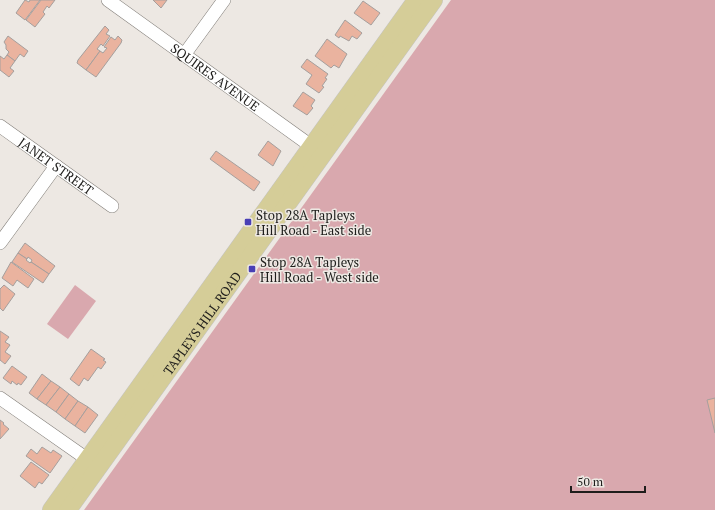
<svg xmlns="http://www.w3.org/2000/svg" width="715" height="510" viewBox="0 0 715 510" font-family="'PT Serif',serif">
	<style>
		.green { fill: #d9a8ae }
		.building { fill: #eab39f; stroke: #a59f9d }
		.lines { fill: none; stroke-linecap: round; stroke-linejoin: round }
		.minor-casing { stroke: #827e79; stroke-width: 14 }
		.major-casing { stroke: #c4c4c4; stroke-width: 18 }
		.minor { stroke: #fff; stroke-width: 13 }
		.major { stroke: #d5cd98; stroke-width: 17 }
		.poi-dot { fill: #493fb5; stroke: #ede8e3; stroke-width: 1.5 }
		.labels { text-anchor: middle; stroke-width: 3; stroke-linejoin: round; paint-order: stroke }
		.street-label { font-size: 13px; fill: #1e1d1b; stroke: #ede8e3 }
		.poi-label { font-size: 13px; fill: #1e1d1b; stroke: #ede8e3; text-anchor: start }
	</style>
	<rect width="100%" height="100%" fill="#ede8e3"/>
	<!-- green -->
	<g class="green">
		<polygon points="451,0 715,0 715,510 84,510"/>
		<polygon points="75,285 96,301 68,339 47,324"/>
	</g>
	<!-- building -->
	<g class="building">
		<polygon points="25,0 29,2 30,0 40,0 25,20 16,13"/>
		<polygon points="41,0 55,0 49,8 47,6 43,12 45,14 35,27 26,20"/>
		<polygon points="153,0 167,0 161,8"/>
		<polygon points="363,1 380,13 371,25 354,13"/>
		<polygon points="345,20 362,33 357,39 352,36 349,41 340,36 339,38 335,35"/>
		<polygon points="105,26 109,30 106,34 110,36 103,46 101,44 97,49 100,51 86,70 77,63 78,60"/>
		<polygon points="8,36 28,51 24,57 20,54 15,61 7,55 9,52 6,49 6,45 4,42"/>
		<polygon points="118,36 122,40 121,43 96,77 86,70 100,51 103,53 107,48 104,47 111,37 115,40"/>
		<polygon points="327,39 347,54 339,68 334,65 331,68 315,56"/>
		<polygon points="7,55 15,61 10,68 14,71 9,77 0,70 0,56 4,59"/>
		<polygon points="307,59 328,74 325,78 327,79 322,86 324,87 319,93 306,84 312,75 301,67"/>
		<polygon points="303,92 315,100 311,106 313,108 307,115 293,106"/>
		<polygon points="268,141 281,151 273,166 258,155"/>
		<polygon points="216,151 260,182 254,191 210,159"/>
		<polygon points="25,243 55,266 49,274 31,262 32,260 28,257 27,259 18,253"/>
		<polygon points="18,253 27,259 26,260 30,263 31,262 49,274 43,283 12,262"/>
		<polygon points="11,262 34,279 28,288 17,280 13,286 2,278"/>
		<polygon points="4,285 15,294 3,311 0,308 0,289"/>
		<polygon points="0,331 9,337 5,342 10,345 5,352 11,356 5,364 0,360"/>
		<polygon points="91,349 105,359 103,360 106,362 101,369 98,367 88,381 84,378 79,386 70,379"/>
		<polygon points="12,366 27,377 21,385 18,383 17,385 12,381 11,384 3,378"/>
		<polygon points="42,374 51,381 37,399 29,393"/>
		<polygon points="51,381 60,387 46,405 37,399"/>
		<polygon points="60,387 69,394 56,412 46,405"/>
		<polygon points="69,394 78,401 65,419 56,412"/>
		<polygon points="715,398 715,433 707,400"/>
		<polygon points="78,401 88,407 75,426 65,419"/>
		<polygon points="88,407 98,415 85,433 75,426"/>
		<polygon points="0,420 4,423 3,424 9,429 0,439"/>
		<polygon points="42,447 51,453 53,450 62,456 50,473 26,456 31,449 37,454"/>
		<polygon points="31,462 49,475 42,484 39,482 35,488 20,476"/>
	</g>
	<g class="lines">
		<!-- minor casing -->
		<g class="minor-casing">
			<g id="minor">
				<path id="s1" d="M108 0 318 151"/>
				<polyline points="184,55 224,0"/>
				<path id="s2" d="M0 126 112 206"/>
				<polyline points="0,243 56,166"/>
				<polyline points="0,398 87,459"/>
			</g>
		</g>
		<!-- major casing -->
		<g class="major-casing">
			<g id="major">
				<polyline points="51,510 416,0"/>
				<path id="s3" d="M68 510 434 0"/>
			</g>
		</g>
		<!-- minor -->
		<use href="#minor" class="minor"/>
		<!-- major -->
		<use href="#major" class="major"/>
	</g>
	<!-- markers -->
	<g class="poi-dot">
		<rect x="244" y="218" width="8" height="8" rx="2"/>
		<rect x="248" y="265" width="8" height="8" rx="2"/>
	</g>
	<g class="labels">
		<!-- street labels -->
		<g class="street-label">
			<text dy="5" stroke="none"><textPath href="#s1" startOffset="132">SQUIRES AVENUE</textPath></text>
			<text dy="5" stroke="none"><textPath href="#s2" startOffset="69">JANET STREET</textPath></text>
			<text dy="5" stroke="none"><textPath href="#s3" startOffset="230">TAPLEYS HILL ROAD</textPath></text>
		</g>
		<!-- poi labels -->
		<g class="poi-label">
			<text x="256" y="220">Stop 28A Tapleys<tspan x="256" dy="15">Hill Road - East side</tspan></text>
			<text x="260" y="267">Stop 28A Tapleys<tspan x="260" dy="15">Hill Road - West side</tspan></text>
		</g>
	</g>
	<!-- scale -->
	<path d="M571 486v6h74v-6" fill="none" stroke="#1e1d1b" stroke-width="2"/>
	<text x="577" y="486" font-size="12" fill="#1e1d1b" stroke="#ede8e3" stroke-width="3" paint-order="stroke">50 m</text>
</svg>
